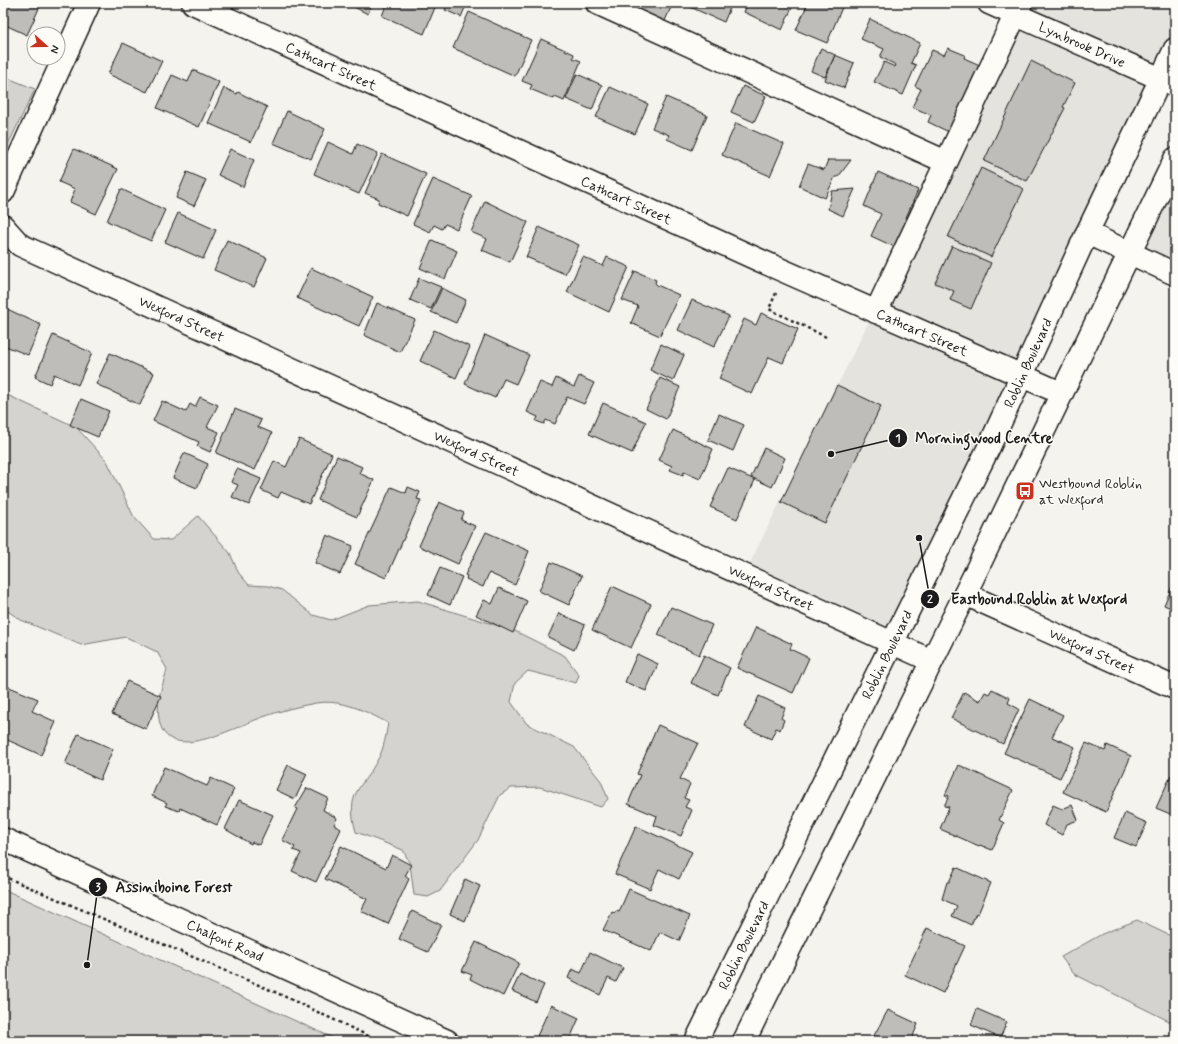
<svg xmlns="http://www.w3.org/2000/svg" width="1178" height="1044" viewBox="0 0 1178 1044" font-family="Mynerve,sans-serif">
	<style>
		.built { fill: #e4e3de }
		.green { fill: #d4d3cf; stroke: #787876 }
		.building { fill: #bebdba; stroke: #1c1c1c }
		.lines { fill: none; stroke-linecap: round; stroke-linejoin: round }
		.minor-casing { stroke: #1c1c1c; stroke-width: 25 }
		.major-casing { stroke: #1c1c1c; stroke-width: 25 }
		.path { stroke: #1c1c1c; stroke-width: 2.5; stroke-dasharray: 3 3; stroke-linecap: butt }
		.minor { stroke: #fdfcf7; stroke-width: 22 }
		.major { stroke: #fdfcf7; stroke-width: 22 }
		.labels { text-anchor: middle; stroke-width: 3; stroke-linejoin: round; paint-order: stroke }
		.street-label { font-size: 14px; fill: #1c1c1c; stroke: #fdfcf7 }
		.poi-label { font-size: 14px; fill: #1c1c1c; stroke: #fdfcf7; text-anchor: start }
		.leader { fill: none; stroke: #1c1c1c; stroke-width: 1.5 }
		.callout-dot { fill: #1c1c1c; stroke: #fdfcf7; stroke-width: 1.5 }
		.mark-label { font-size: 12px; text-anchor: middle; font-weight: bold; fill: #fff }
		.callout-label { font-size: 15px; text-anchor: middle; font-weight: bold; fill: #1c1c1c; stroke: #fdfcf7; stroke-width: 3; stroke-linejoin: round; paint-order: stroke }
	</style>
	<rect width="100%" height="100%" fill="#f4f3ee"/>
	<filter id="ink" filterUnits="userSpaceOnUse"><feTurbulence type="fractalNoise" baseFrequency=".025" numOctaves="2"/><feDisplacementMap in="SourceGraphic" scale="8" xChannelSelector="R" yChannelSelector="G"/><feConvolveMatrix kernelMatrix="1 2 1 2 8 2 1 2 1" color-interpolation-filters="sRGB"/></filter>
	<g filter="url(#ink)">
		<!-- built -->
		<g class="built">
			<polygon points="1026,3 1175,3 1175,43 889,633 747,569"/>
			<polygon points="1175,175 1175,267 1138,250"/>
		</g>
		<!-- green -->
		<g class="green">
			<polygon points="3,76 35,89 3,155"/>
			<path d="M3 393 76 427 107 461 134 517 154 539 171 540 198 516 230 553 238 572 249 585 268 586 282 590 313 615 331 620 369 605 418 601 515 631 565 656 579 675 576 683 528 671 515 683 511 702 527 724 574 747 601 781 608 799 601 807 540 787 511 788 500 795 478 840 440 891 428 897 414 895 410 864 403 850 356 832C345 791 361 791 378 759 384 749 386 734 388 723 365 711 343 699 316 703 299 706 279 711 263 717 227 730 150 775 159 698 161 688 165 678 167 669L157 652 126 637 81 645 21 620 3 608Z"/>
			<polygon points="3,889 340,1041 3,1041"/>
			<polygon points="1137,920 1175,938 1175,1024 1074,974 1061,957 1102,934"/>
		</g>
		<!-- building -->
		<g class="building">
			<polygon points="3,3 41,4 27,35 3,24"/>
			<polygon points="346,3 372,3 368,14"/>
			<polygon points="387,3 433,3 436,5 424,34 382,16"/>
			<polygon points="448,3 467,3 461,17 445,10"/>
			<polygon points="640,3 673,3 663,25 636,13"/>
			<polygon points="681,3 732,3 724,22"/>
			<polygon points="748,3 794,3 782,30 744,12"/>
			<polygon points="808,3 838,3 843,5 827,43 796,30"/>
			<polygon points="469,12 531,40 515,76 453,48"/>
			<polygon points="870,19 920,43 911,63 916,65 903,95 874,82 884,62 895,67 896,65 880,57 884,49 861,39"/>
			<polygon points="541,39 574,54 573,58 581,61 564,101 555,97 554,99 530,89 532,85 522,81"/>
			<polygon points="123,43 162,61 147,92 108,74"/>
			<polygon points="821,48 835,55 825,77 811,71"/>
			<polygon points="948,48 965,55 964,58 982,66 951,133 928,122 931,115 912,107 921,89 915,86 932,50 944,55"/>
			<polygon points="835,55 854,63 844,88 825,80"/>
			<polygon points="1031,61 1075,83 1063,107 1065,108 1027,181 984,161"/>
			<polygon points="193,70 219,82 199,127 157,108 172,75 188,82"/>
			<polygon points="577,74 602,85 592,110 566,99"/>
			<polygon points="743,86 766,96 754,122 731,112"/>
			<polygon points="610,87 648,104 635,134 596,117"/>
			<polygon points="224,88 237,94 238,92 267,107 251,142 208,123"/>
			<polygon points="666,97 707,115 692,150 667,139 669,135 652,128"/>
			<polygon points="287,111 325,129 311,159 273,143"/>
			<polygon points="736,123 784,144 770,176 722,155"/>
			<polygon points="328,142 353,154 357,144 378,153 359,194 314,174"/>
			<polygon points="74,149 118,169 96,214 70,202 75,189 59,182"/>
			<polygon points="230,149 254,160 243,187 218,175"/>
			<polygon points="382,154 426,174 407,216 378,203 379,199 365,193"/>
			<polygon points="828,160 851,160 838,177 835,177 825,198 799,186 808,164 824,170"/>
			<polygon points="981,168 1024,189 991,257 948,237"/>
			<polygon points="187,172 206,180 194,206 176,198"/>
			<polygon points="878,172 918,190 905,220 909,222 897,248 871,236 881,214 864,206"/>
			<polygon points="433,179 472,196 457,229 445,224 442,229 434,225 430,232 413,224"/>
			<polygon points="121,189 165,210 151,241 107,221"/>
			<polygon points="855,189 843,216 828,209 832,191"/>
			<polygon points="485,201 528,222 510,262 482,250 487,239 471,232"/>
			<polygon points="178,213 216,230 203,259 165,242"/>
			<polygon points="539,227 579,245 565,274 526,257"/>
			<polygon points="227,240 267,258 254,287 214,270"/>
			<polygon points="432,240 457,251 445,279 420,268"/>
			<polygon points="952,246 991,263 971,309 950,300 954,291 935,283"/>
			<polygon points="583,257 603,266 607,257 629,267 609,312 567,292"/>
			<polygon points="311,268 373,297 359,326 297,298"/>
			<polygon points="635,271 656,280 655,283 657,285 679,295 660,336 631,323 638,306 622,300"/>
			<polygon points="419,278 441,287 431,309 410,300"/>
			<polygon points="442,288 466,300 456,323 431,312"/>
			<polygon points="692,300 729,316 714,347 678,330"/>
			<polygon points="377,303 415,320 400,352 364,335"/>
			<polygon points="3,307 41,325 28,355 3,345"/>
			<polygon points="761,313 798,329 783,363 769,357 752,394 719,379 744,319 756,325"/>
			<polygon points="434,330 470,347 456,378 420,361"/>
			<polygon points="53,335 92,353 78,385 54,374 50,384 35,377"/>
			<polygon points="485,335 529,355 516,384 504,379 495,398 465,384"/>
			<polygon points="661,344 684,355 673,381 650,370"/>
			<polygon points="110,353 154,373 140,405 96,384"/>
			<polygon points="579,376 594,383 584,404 567,397 555,424 546,420 544,424 536,421 538,417 527,412 540,382 552,387 556,378 574,387"/>
			<polygon points="660,378 680,387 666,419 646,409"/>
			<polygon points="837,385 881,406 825,523 781,502"/>
			<polygon points="200,397 218,405 207,427 219,432 210,452 197,446 199,442 153,421 162,401 186,412 190,404 195,407"/>
			<polygon points="81,399 109,411 98,437 70,425"/>
			<polygon points="603,403 646,422 632,453 589,434"/>
			<polygon points="235,409 261,420 258,427 272,433 255,470 216,453"/>
			<polygon points="719,414 744,425 733,451 708,440"/>
			<polygon points="673,430 713,449 700,479 684,472 683,475 670,470 672,466 659,460"/>
			<polygon points="299,439 332,454 309,504 281,492 278,498 261,490 274,461 286,467"/>
			<polygon points="764,448 785,458 772,487 751,477"/>
			<polygon points="184,453 208,464 197,488 173,478"/>
			<polygon points="337,456 362,467 359,473 374,480 357,517 318,500"/>
			<polygon points="728,468 755,480 737,519 710,507"/>
			<polygon points="237,469 261,479 249,505 232,497 238,485 231,482"/>
			<polygon points="391,487 406,493 408,487 420,492 417,499 421,500 386,578 355,564"/>
			<polygon points="439,502 464,513 461,520 475,526 458,564 419,546"/>
			<polygon points="486,532 529,551 515,585 489,573 483,587 466,579 467,576 465,575"/>
			<polygon points="327,535 353,546 340,574 315,563"/>
			<polygon points="551,562 582,576 569,605 539,591"/>
			<polygon points="440,568 462,577 450,605 428,595"/>
			<polygon points="1175,580 1175,610 1164,605"/>
			<polygon points="612,586 651,604 631,648 592,630"/>
			<polygon points="499,588 527,601 513,633 476,615 484,600 492,604"/>
			<polygon points="671,607 712,625 699,655 658,635"/>
			<polygon points="559,613 585,625 574,650 548,637"/>
			<polygon points="756,627 792,644 790,649 809,658 793,693 737,668"/>
			<polygon points="637,654 658,664 646,691 625,682"/>
			<polygon points="704,655 730,668 718,695 691,683"/>
			<polygon points="127,681 161,696 146,729 112,714"/>
			<polygon points="7,686 38,699 32,711 56,722 41,755 3,738 3,694"/>
			<polygon points="992,689 1010,698 1008,703 1019,709 1003,744 951,718 964,692 980,701 985,692 989,694"/>
			<polygon points="759,696 785,708 781,718 784,720 780,730 776,728 771,739 745,727"/>
			<polygon points="1030,699 1063,715 1052,737 1075,747 1060,778 1004,753"/>
			<polygon points="658,725 698,743 680,779 690,784 684,798 689,800 685,807 692,810 681,836 654,825 657,816 628,804 640,775 637,774"/>
			<polygon points="78,734 113,749 100,780 65,764"/>
			<polygon points="1086,743 1105,751 1107,745 1131,756 1106,812 1063,792"/>
			<polygon points="288,765 307,774 295,799 276,790"/>
			<polygon points="959,765 1013,790 999,820 1004,823 992,850 980,845 979,846 940,829 949,807 944,806 949,796 945,795"/>
			<polygon points="164,767 207,786 211,778 234,789 217,825 180,808 179,811 165,806 167,803 152,796"/>
			<polygon points="1171,775 1175,776 1175,816 1156,808"/>
			<polygon points="307,788 328,798 323,810 337,818 334,825 341,829 316,882 292,871 301,853 293,850 295,847 282,840 297,809 295,808"/>
			<polygon points="239,800 273,815 259,845 252,842 251,844 225,829"/>
			<polygon points="1053,805 1062,809 1072,805 1078,820 1067,824 1062,835 1044,825"/>
			<polygon points="1125,813 1147,823 1136,847 1114,838"/>
			<polygon points="636,826 692,852 679,879 659,869 650,889 615,874"/>
			<polygon points="341,846 386,868 392,855 411,865 405,876 409,879 388,924 361,911 367,899 325,879"/>
			<polygon points="956,867 991,883 978,914 976,913 971,925 952,916 957,906 942,899 947,882 949,882"/>
			<polygon points="465,879 480,886 465,921 450,914"/>
			<polygon points="629,889 690,916 679,941 660,932 651,951 603,930 612,912 615,913 616,911 619,912"/>
			<polygon points="412,911 441,925 428,952 399,939"/>
			<polygon points="927,928 965,946 943,993 905,975"/>
			<polygon points="476,942 519,963 503,996 470,979 472,975 462,971"/>
			<polygon points="590,952 623,968 616,982 608,978 600,995 568,978 572,969 581,973"/>
			<polygon points="520,974 544,985 536,1002 512,991"/>
			<polygon points="551,1005 579,1018 569,1041 550,1041 537,1036"/>
			<polygon points="977,1009 1007,1022 1000,1038 971,1025"/>
			<polygon points="888,1010 918,1024 911,1041 871,1041"/>
		</g>
		<g class="lines">
			<!-- minor casing -->
			<g class="minor-casing">
				<g id="minor">
					<path id="s1" d="M193 3 759 260 1061 393"/>
					<polyline points="597,3 946,162"/>
					<path id="s2" d="M989 3 1175 85"/>
					<polyline points="3,192 89,3"/>
					<path id="s3" d="M3 226 20 245 932 661"/>
					<polyline points="1087,233 1175,274"/>
					<polyline points="876,312 1021,3"/>
					<path id="s4" d="M965 594 1175 688"/>
					<path id="s5" d="M3 839 447 1041"/>
				</g>
			</g>
			<!-- major casing -->
			<g class="major-casing">
				<g id="major">
					<path id="s6" d="M696 1041 989 447 1087 233 1175 49"/>
					<polyline points="744,1041 965,594 1175,159"/>
				</g>
			</g>
			<!-- path -->
			<g class="path">
				<polyline points="776,293 769,309 826,337"/>
				<polyline points="3,876 275,992 379,1041"/>
			</g>
			<!-- minor -->
			<use href="#minor" class="minor"/>
			<!-- major -->
			<use href="#major" class="major"/>
		</g>
	</g>
	<!-- icons -->
	<defs>
		<g id="bus-square" transform="scale(1)"><rect x="-9" y="-9" width="18" height="18" rx="4" fill="#c8321e" stroke="#fdfcf7"/><path d="M-5-6H5V4H4V6H2V4H-2V6H-4V4H-5ZM-3.5-4V0h7V-4ZM-3.5 1.2v1.5H-2V1.2ZM2 1.2v1.5H3.5V1.2Z" fill="#fff"/></g>
	</defs>
	<g fill-rule="evenodd">
		<use href="#bus-square" x="1025" y="491"/>
	</g>
	<g class="labels">
		<!-- street labels -->
		<g class="street-label">
			<text dy="5" stroke="none"><textPath href="#s2" startOffset="102">Lynbrook Drive</textPath></text>
			<text dy="5" stroke="none"><textPath href="#s1" startOffset="152">Cathcart Street</textPath></text>
			<text dy="5" stroke="none"><textPath href="#s1" startOffset="476">Cathcart Street</textPath></text>
			<text dy="5" stroke="none"><textPath href="#s3" startOffset="203">Wexford Street</textPath></text>
			<text dy="5" stroke="none"><textPath href="#s1" startOffset="800">Cathcart Street</textPath></text>
			<text dy="5" stroke="none"><textPath href="#s6" startOffset="755">Roblin Boulevard</textPath></text>
			<text dy="5" stroke="none"><textPath href="#s3" startOffset="527">Wexford Street</textPath></text>
			<text dy="5" stroke="none"><textPath href="#s3" startOffset="851">Wexford Street</textPath></text>
			<text dy="5" stroke="none"><textPath href="#s4" startOffset="139">Wexford Street</textPath></text>
			<text dy="5" stroke="none"><textPath href="#s6" startOffset="431">Roblin Boulevard</textPath></text>
			<text dy="5" stroke="none"><textPath href="#s5" startOffset="244">Chalfont Road</textPath></text>
			<text dy="5" stroke="none"><textPath href="#s6" startOffset="107">Roblin Boulevard</textPath></text>
		</g>
		<!-- poi labels -->
		<g class="poi-label">
			<text x="1039" y="488">Westbound Roblin<tspan x="1039" dy="16">at Wexford</tspan></text>
		</g>
	</g>
	<!-- callouts -->
	<path class="leader" d="M831 454L898 438M919 538L930 599M87 965L98 887"/>
	<g class="callout-dot">
		<circle cx="831" cy="454" r="4"/>
		<circle cx="919" cy="538" r="4"/>
		<circle cx="87" cy="965" r="4"/>
		<circle cx="898" cy="438" r="10"/>
		<circle cx="930" cy="599" r="10"/>
		<circle cx="98" cy="887" r="10"/>
	</g>
	<g class="mark-label">
		<text x="898" y="442">1</text>
		<text x="930" y="603">2</text>
		<text x="98" y="891">3</text>
	</g>
	<g class="callout-label">
		<text x="984" y="443">Morningwood Centre</text>
		<text x="1039" y="604">Eastbound Roblin at Wexford</text>
		<text x="174" y="892">Assiniboine Forest</text>
	</g>
	<!-- margin -->
	<rect width="1178" height="1044" fill="none" stroke="#fdfcf7" stroke-width="16"/>
	<rect x="8" y="8" width="1162" height="1028" fill="none" stroke="#1c1c1c" stroke-width="1.5" filter="url(#ink)"/>
	<!-- north arrow -->
	<g transform="translate(46 46) rotate(111)"><circle r="19" fill="#fdfcf7" stroke="#a3a29f"/>
	<path d="M0-3L7 15L0 10L-7 15Z" fill="#c8321e"/>
	<text y="-6" font-size="11" font-weight="bold" text-anchor="middle" fill="#1c1c1c">N</text>
	</g>
</svg>
